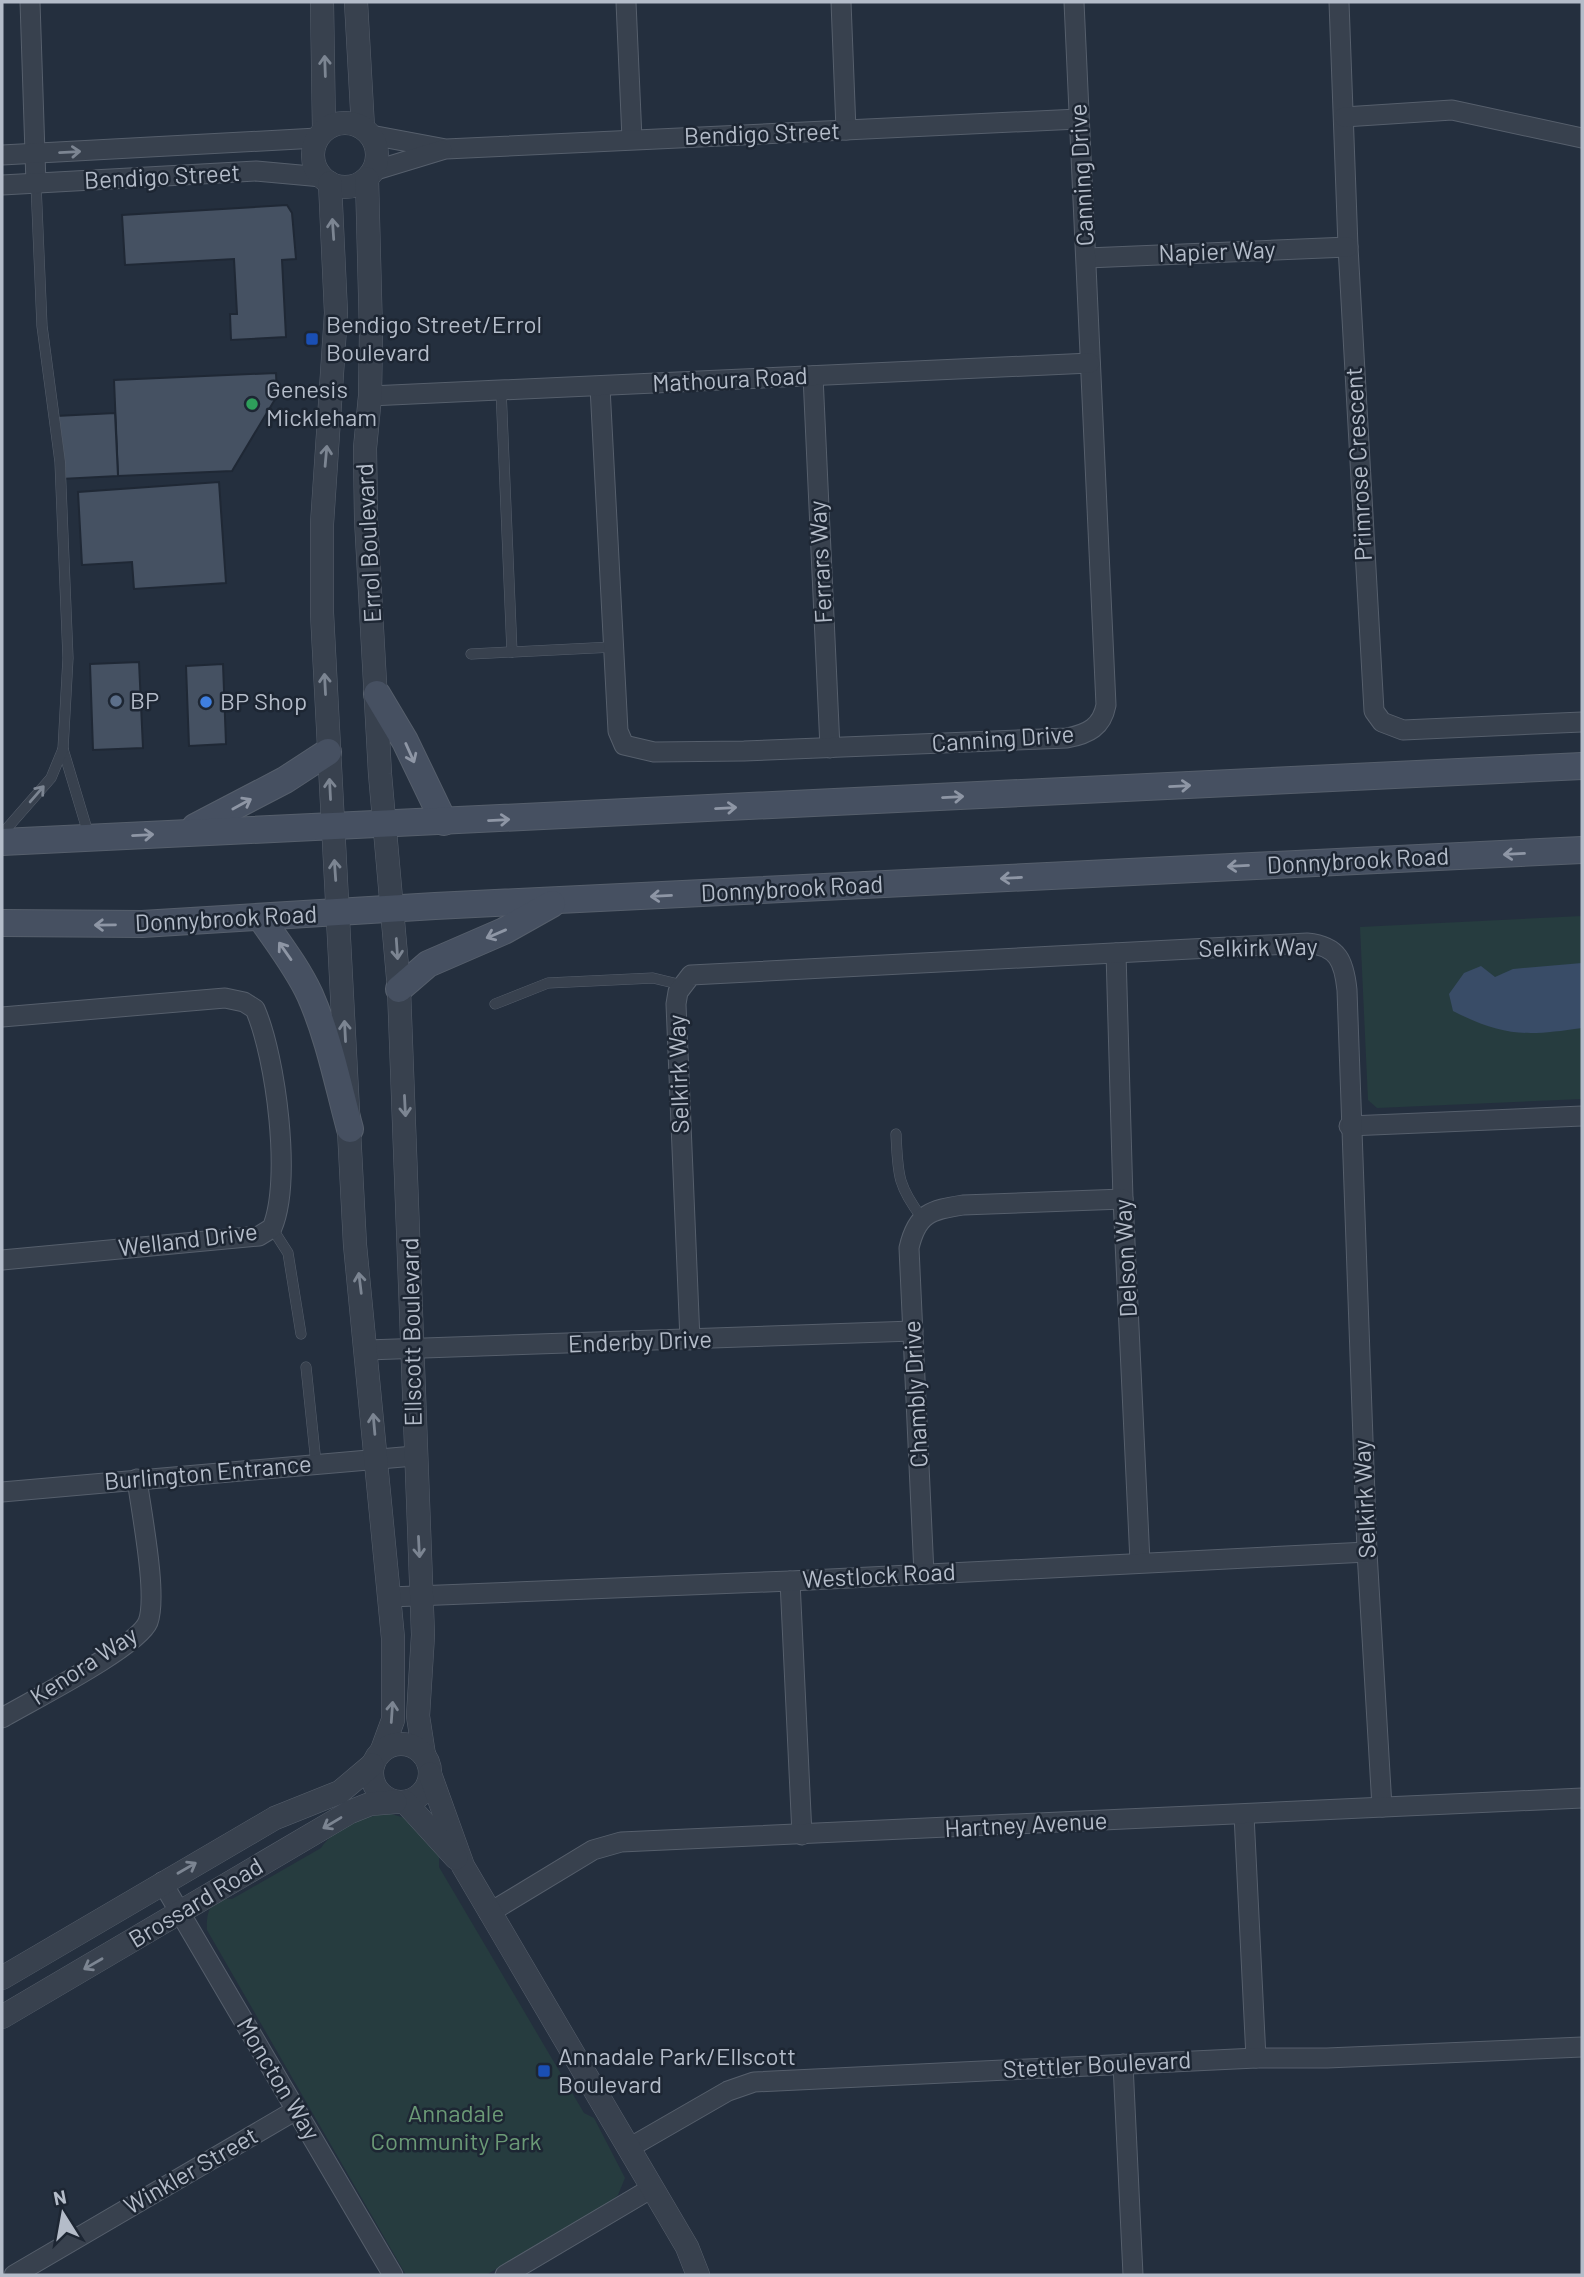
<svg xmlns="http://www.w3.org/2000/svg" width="1584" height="2277" viewBox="0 0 1584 2277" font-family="Barlow,sans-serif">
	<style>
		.green { fill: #263c3f }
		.water { fill: #394c67 }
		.building { fill: #455162; stroke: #1f2835; stroke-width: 2 }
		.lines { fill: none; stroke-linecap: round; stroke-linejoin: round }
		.service-casing { stroke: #565f6c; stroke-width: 11 }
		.minor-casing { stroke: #565f6c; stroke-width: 21 }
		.tertiary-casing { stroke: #565f6c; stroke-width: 24 }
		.secondary-casing { stroke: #565f6c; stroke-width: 28 }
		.service { stroke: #38414e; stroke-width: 10 }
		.minor { stroke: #38414e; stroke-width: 19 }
		.tertiary { stroke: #38414e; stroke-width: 23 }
		.secondary { stroke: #465061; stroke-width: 26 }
		.oneway { stroke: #7c8592 }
		.oneway2 { stroke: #8e96a5 }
		.transit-dot { fill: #1a4fb4; stroke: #1d2633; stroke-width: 2.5 }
		.leisure-dot { fill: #2e9e5b; stroke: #1d2633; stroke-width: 2.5 }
		.service-dot { fill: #5c6f8a; stroke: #1d2633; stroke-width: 2.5 }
		.shop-dot { fill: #3f7fe0; stroke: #1d2633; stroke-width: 2.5 }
		.labels { text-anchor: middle; stroke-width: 5; stroke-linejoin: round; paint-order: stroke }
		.street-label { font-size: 24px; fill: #b4bcc9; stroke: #1d2633 }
		.poi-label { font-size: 24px; fill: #b4bcc9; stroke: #1d2633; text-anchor: start }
		.park-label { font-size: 24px; fill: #6b9a76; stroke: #1d2633 }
	</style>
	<rect width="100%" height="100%" fill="#242f3e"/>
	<!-- green -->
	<g class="green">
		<polygon points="1582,916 1582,1099 1377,1108 1368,1100 1360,927"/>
		<path d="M388 1813 405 1818 439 1853V1867L584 2113 594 2118 625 2178 618 2195 608 2204 486 2275H406L207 1930C206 1911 211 1897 232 1899L321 1848C334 1828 365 1816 388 1813Z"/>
	</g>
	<!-- water -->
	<path class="water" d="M1582 963V1028C1527 1036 1504 1037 1453 1011L1449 994 1464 973 1481 966 1495 977 1513 969Z"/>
	<!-- building -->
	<g class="building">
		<polygon points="287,205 292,213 296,259 282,260 286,337 231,340 230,314 237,314 234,259 125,265 122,215"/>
		<polygon points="276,373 277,396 232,471 118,476 114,380"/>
		<polygon points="115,413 118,476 61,479 56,416"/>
		<polygon points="219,482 226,583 134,589 132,562 82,565 78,492"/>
		<polygon points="139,662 143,748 93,750 90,664"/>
		<polygon points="223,664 226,744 189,746 186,666"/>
	</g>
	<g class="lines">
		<!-- service casing -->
		<g class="service-casing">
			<g id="service">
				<polyline points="501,389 512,652"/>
				<polyline points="471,654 613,647"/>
				<polyline points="63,749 89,836"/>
				<polyline points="2,834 51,778 63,749 68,658 60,462 42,326 36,184"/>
				<polyline points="495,1004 548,983 653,978 682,985"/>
				<path d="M896 1134C898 1174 897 1185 922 1218"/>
				<polyline points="272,1228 288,1253 301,1334"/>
				<polyline points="306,1367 316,1463"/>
			</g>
		</g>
		<!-- minor casing -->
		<g class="minor-casing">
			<g id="minor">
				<polyline points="30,2 36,184"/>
				<polyline points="626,2 632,139"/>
				<polyline points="841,2 846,130"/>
				<polyline points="1339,2 1348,247 1374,711 1382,722 1403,730 1582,722"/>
				<polyline points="1344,117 1452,110 1582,138"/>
				<polyline points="371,135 446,149 1078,119"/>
				<polyline points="2,155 317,138"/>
				<polyline points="373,171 442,150"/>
				<polyline points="2,185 256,171 322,177"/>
				<polyline points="1087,258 1348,247"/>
				<polyline points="813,376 830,748"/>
				<path d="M600 387 618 731 624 745 654 752 744 751 1067 738C1088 734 1102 727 1106 705L1074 2"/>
				<polyline points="370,396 1090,363"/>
				<polyline points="1116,953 1123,1199 1140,1562"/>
				<path d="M2 1017 225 998 244 1002 255 1009C276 1057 292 1181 272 1228L259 1236 2 1260"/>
				<polyline points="1349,1126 1582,1116"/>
				<path d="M690 1340 676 1004 678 992 691 975 1307 943C1338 946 1344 961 1347 990L1367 1552 1382 1807"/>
				<polyline points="367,1350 913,1331"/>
				<polyline points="2,1492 414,1456"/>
				<path d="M924 1574 909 1248C917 1213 931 1210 963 1205L1123 1199"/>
				<polyline points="790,1581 802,1835"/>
				<polyline points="390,1597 790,1581 1367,1552"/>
				<path d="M2 1718C29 1702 138 1647 148 1622 158 1595 141 1511 137 1479"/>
				<polyline points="1244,1815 1256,2058"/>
				<polyline points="162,1882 393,2275"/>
				<polyline points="489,1913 593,1850 621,1842 1582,1798"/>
				<polyline points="1123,2064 1133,2275"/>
				<polyline points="629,2148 728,2091 754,2082 1256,2058 1327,2058 1582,2047"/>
				<polyline points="14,2275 296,2110"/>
				<polyline points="505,2275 652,2188"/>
			</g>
		</g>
		<!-- tertiary casing -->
		<g class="tertiary-casing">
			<g id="tertiary">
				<polyline points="322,2 324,130"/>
				<polyline points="356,2 363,128"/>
				<circle cx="345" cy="155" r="32"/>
				<polyline points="367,179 371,333 370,396 365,448 366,519 380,774 399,989 423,1635 418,1716 424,1755"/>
				<polyline points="330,183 336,313 322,524 322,613 355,1245 393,1638 393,1720 382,1750"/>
				<circle cx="401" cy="1773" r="29"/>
				<polyline points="430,1774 463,1866 687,2247 698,2275"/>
				<polyline points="405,1802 456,1858"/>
				<polyline points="2,1978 275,1818 340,1792 372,1765"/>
				<polyline points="2,2017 350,1812 370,1804 395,1802"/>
			</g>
		</g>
		<!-- secondary casing -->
		<g class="secondary-casing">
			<g id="secondary">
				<polyline points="377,694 405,741 444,822"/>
				<polyline points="195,827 285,780 328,752"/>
				<polyline points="2,842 1582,766"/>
				<path d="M261 918C278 943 297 967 310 995 329 1038 338 1085 350 1129"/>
				<polyline points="2,923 142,924 435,906 1582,850"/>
				<polyline points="399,989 428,964 504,931 552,904"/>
			</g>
		</g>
		<!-- service -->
		<use href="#service" class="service"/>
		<!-- minor -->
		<use href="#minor" class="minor"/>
		<!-- tertiary -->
		<use href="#tertiary" class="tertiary"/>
		<!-- secondary -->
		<use href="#secondary" class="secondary"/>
	</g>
	<!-- one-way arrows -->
	<defs><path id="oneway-shaft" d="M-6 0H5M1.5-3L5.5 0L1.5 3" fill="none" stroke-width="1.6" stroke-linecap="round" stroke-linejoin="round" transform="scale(1.75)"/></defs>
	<g class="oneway">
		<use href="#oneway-shaft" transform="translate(325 66) rotate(-92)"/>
		<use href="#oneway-shaft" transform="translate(70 152) rotate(-3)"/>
		<use href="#oneway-shaft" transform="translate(333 229) rotate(-94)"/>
		<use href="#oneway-shaft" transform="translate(326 456) rotate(-85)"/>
		<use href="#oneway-shaft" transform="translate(325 684) rotate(-93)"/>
		<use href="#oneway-shaft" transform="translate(330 789) rotate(-93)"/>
		<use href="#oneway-shaft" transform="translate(37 794) rotate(-49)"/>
		<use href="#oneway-shaft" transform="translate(335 870) rotate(-94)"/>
		<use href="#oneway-shaft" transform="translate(397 949) rotate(86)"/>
		<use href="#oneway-shaft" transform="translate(345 1031) rotate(-93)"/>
		<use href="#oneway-shaft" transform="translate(405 1106) rotate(87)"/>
		<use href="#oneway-shaft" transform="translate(360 1283) rotate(-97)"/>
		<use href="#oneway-shaft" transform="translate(374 1424) rotate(-95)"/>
		<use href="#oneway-shaft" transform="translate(419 1547) rotate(87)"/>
		<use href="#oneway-shaft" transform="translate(392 1712) rotate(-86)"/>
		<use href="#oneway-shaft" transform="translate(332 1823) rotate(149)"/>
		<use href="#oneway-shaft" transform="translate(187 1868) rotate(-30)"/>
		<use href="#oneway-shaft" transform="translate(93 1964) rotate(150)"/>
	</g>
	<g class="oneway2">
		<use href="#oneway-shaft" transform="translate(410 753) rotate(66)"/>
		<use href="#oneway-shaft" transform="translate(1180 786) rotate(-3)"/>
		<use href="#oneway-shaft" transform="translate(953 797) rotate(-3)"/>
		<use href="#oneway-shaft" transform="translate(242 804) rotate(-29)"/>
		<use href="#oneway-shaft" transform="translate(726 808) rotate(-3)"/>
		<use href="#oneway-shaft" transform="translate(499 820) rotate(-3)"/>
		<use href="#oneway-shaft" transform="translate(143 835) rotate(-3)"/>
		<use href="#oneway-shaft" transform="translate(1514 854) rotate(177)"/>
		<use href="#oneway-shaft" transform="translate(1238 866) rotate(177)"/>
		<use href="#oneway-shaft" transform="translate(1011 878) rotate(177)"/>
		<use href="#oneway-shaft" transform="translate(661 896) rotate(177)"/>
		<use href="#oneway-shaft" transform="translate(105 925) rotate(179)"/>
		<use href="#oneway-shaft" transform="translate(496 934) rotate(157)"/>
		<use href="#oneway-shaft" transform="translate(285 951) rotate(-125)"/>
	</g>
	<!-- markers -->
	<g class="transit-dot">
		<rect x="305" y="332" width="14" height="14" rx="3.5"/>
		<rect x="537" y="2064" width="14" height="14" rx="3.5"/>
	</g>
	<circle class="leisure-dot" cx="252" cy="404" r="7"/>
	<circle class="service-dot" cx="116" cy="701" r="7"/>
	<circle class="shop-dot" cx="206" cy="702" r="7"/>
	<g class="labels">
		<!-- street labels -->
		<g class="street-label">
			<text transform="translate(762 134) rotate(-2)" y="8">Bendigo Street</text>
			<text transform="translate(1082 175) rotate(-93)" y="8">Canning Drive</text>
			<text transform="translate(162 177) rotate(-3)" y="8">Bendigo Street</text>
			<text transform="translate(1217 252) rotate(-2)" y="8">Napier Way</text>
			<text transform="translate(730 380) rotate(-3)" y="8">Mathoura Road</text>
			<text transform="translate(1359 464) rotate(-93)" y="8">Primrose Crescent</text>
			<text transform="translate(369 543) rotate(-93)" y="8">Errol Boulevard</text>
			<text transform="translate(821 562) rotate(-93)" y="8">Ferrars Way</text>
			<text transform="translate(1003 739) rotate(-4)" y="8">Canning Drive</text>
			<text transform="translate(1358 861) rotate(-3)" y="8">Donnybrook Road</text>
			<text transform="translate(792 889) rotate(-3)" y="8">Donnybrook Road</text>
			<text transform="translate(226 919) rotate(-3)" y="8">Donnybrook Road</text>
			<text transform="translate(1258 948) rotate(-1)" y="8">Selkirk Way</text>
			<text transform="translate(679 1074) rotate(-92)" y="8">Selkirk Way</text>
			<text transform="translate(188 1240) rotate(-7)" y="8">Welland Drive</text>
			<text transform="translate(1126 1258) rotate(-93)" y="8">Delson Way</text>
			<text transform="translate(412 1332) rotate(-91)" y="8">Ellscott Boulevard</text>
			<text transform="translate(640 1342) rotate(-2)" y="8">Enderby Drive</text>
			<text transform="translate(916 1394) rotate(-93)" y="8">Chambly Drive</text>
			<text transform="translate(208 1473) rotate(-5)" y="8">Burlington Entrance</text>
			<text transform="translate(1365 1499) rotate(-93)" y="8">Selkirk Way</text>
			<text transform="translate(879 1576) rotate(-3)" y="8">Westlock Road</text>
			<text transform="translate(84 1666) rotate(-33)" y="8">Kenora Way</text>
			<text transform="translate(1026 1825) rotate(-3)" y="8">Hartney Avenue</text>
			<text transform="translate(196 1903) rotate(-31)" y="8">Brossard Road</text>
			<text transform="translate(1097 2065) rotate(-3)" y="8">Stettler Boulevard</text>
			<text transform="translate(278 2079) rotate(59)" y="8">Moncton Way</text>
			<text transform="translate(191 2171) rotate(-30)" y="8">Winkler Street</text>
		</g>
		<!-- poi labels -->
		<g class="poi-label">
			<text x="326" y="333">Bendigo Street/Errol<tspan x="326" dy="28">Boulevard</tspan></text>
			<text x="266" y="398">Genesis<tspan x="266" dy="28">Mickleham</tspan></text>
			<text x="130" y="709">BP</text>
			<text x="220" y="710">BP Shop</text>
			<text x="558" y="2065">Annadale Park/Ellscott<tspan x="558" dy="28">Boulevard</tspan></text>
		</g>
		<!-- park labels -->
		<g class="park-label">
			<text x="456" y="2122">Annadale<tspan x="456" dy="28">Community Park</tspan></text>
		</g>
	</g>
	<!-- border -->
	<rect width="1584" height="2277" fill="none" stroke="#b4bcc9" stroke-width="7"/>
	<!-- north arrow -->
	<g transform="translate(63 2214) rotate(349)" stroke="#1d2633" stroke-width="5" paint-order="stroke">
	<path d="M0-5L12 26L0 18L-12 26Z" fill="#b4bcc9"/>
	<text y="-10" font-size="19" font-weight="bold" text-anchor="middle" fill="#b4bcc9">N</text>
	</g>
</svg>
